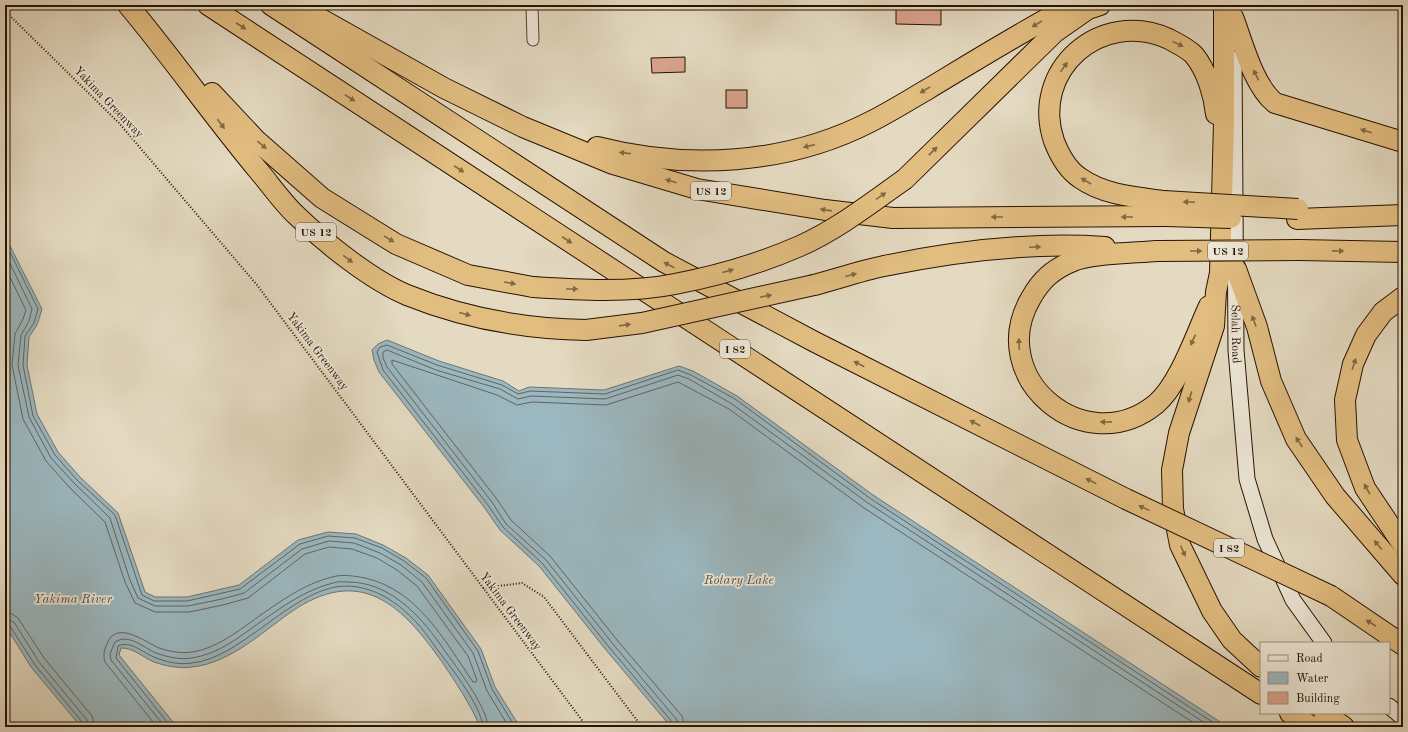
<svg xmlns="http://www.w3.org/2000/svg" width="1408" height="732" viewBox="0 0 1408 732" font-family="'Old Standard TT',serif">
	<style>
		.water { fill: #9bb7bf; stroke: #6d7573 }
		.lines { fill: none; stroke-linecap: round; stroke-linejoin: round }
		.shore { stroke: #616460; stroke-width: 1 }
		.building { fill: #daa38d; stroke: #271100 }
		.street-casing { stroke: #564330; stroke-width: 13 }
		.secondary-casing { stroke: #271100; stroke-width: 17 }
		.highway-casing { stroke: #271100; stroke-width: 22 }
		.path { stroke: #271100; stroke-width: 2; stroke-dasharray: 1 2; stroke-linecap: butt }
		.street { stroke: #ede7d7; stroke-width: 11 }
		.secondary { stroke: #ede7d7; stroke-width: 15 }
		.highway { stroke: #e2bd80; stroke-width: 20 }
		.highway-bridge-casing { stroke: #271100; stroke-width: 22; stroke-linecap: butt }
		.highway-bridge { stroke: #e2bd80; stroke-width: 20 }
		.oneway { fill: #846740 }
		.labels { text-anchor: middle; stroke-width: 3.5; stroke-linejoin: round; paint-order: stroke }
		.shield { fill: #ede7d7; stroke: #625140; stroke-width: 1 }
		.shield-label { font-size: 11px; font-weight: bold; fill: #271100 }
		.street-label { font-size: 12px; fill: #271100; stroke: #ede7d7 }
		.water-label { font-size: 13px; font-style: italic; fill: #504b43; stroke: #ede7d7 }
	</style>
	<rect width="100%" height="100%" fill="#e4dac1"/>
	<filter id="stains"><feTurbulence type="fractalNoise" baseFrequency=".005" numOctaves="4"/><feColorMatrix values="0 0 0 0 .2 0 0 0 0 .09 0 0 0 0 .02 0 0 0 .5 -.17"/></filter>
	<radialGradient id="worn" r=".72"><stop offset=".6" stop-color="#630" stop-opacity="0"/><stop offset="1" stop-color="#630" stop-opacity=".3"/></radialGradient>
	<!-- water -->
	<g class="water">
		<path d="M5 236 42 309 37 325 29 337 27 365 37 414 58 452 80 477 118 513 145 592 155 597H187L239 585 298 540 328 532 356 534 383 545 406 558 428 575 481 649 495 687 520 727H480C470 703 456 683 442 662 404 608 364 566 297 608 265 629 232 663 192 667 180 669 165 666 154 662 142 657 134 648 121 648L119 655 177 727H81L31 667 5 625Z"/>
		<polygon points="387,340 439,361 503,381 519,391 529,387 604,390 679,366 693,371 737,396 873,495 1228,727 671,727 606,650 539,566 500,530 484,507 379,372 374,360 372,350 378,344"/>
	</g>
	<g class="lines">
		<!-- shore -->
		<g class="shore">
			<polyline points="5,242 38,309 34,323 25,336 23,365 33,416 55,455 77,480 115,515 142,595 154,601 187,601 240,589 300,544 328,536 355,538 382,548 404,561 426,578 478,651 492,689 515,727"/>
			<polyline points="5,253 32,309 29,321 21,335 18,365 29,417 51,458 74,483 110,518 130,580 138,598 155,606 188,606 222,599 244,593 302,549 329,541 354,543 380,553 401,565 422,582 473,653 487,691 509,727"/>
			<path d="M5 267 26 310 23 319 15 334 12 365 23 419 46 461 70 488 105 522 125 582 135 603 155 612H189L223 605 248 598 305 554 329 547 352 549 377 558 397 570 417 586 468 656 477 680 476 682H473C444 640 418 590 365 578 355 576 342 574 332 577 308 583 288 596 268 610 244 626 220 648 192 652 181 654 168 651 159 648 145 642 116 619 107 644 104 650 103 656 105 662L157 727"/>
			<polyline points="5,613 12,614 18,618 44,658 92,716 95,727"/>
			<polyline points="5,619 14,622 39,662 87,720 89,727"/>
			<polyline points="5,624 10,626 35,665 83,723 84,727"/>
			<path d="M165 727 111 660 110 654 115 642C129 633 144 648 156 653 167 657 181 660 192 658 218 654 238 638 259 623 282 607 305 590 333 583 338 581 343 582 348 582 388 582 418 613 440 644 453 663 487 705 488 727"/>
			<path d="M171 727 116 658 118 646C131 640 143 653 154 657 165 662 180 665 192 663 217 660 237 645 257 631 280 615 306 593 335 587 377 580 413 613 434 645 448 664 481 704 483 727"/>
			<polyline points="674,727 673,723 609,647 542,563 503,527 488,505 383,370 377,352 380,347 387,345 437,365 502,385 518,394 530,391 605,394 678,370 691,375 735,399 871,499 1220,727"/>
			<polyline points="679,727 677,720 613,644 546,560 506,524 492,502 387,367 383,358 383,352 387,350 436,370 500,389 518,399 531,396 605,399 678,375 689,379 732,404 868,503 1211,727"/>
			<polyline points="685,727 682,716 617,640 550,556 511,520 496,498 392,364 392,360 497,395 517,405 532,402 606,405 678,382 729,409 864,508 1200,727"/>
		</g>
	</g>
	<!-- building -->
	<g class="building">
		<polygon points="896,5 941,5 941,25 896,24"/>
		<polygon points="685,57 685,72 652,73 651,58"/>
		<rect x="726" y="90" width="21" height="18"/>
	</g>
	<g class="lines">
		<!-- street casing -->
		<g class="street-casing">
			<polyline id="street" points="532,5 533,40"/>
		</g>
		<!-- secondary casing -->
		<g class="secondary-casing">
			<g id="secondary">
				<path id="s1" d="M1234 59 1236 350 1247 479 1265 539 1293 600 1324 643"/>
				<polyline points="1389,706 1403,718"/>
			</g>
		</g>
		<!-- highway casing -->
		<g class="highway-casing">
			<g id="highway">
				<path d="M128 5C173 59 213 116 257 169 270 184 282 202 296 215 324 242 371 280 407 295 464 318 525 329 586 330"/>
				<polyline points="208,5 1261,694"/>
				<polyline points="271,5 664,262 815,342 1126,499"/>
				<polyline points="296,5 444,88 523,127 613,164 697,189 825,210 893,218 1166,216"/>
				<polyline points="1224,5 1224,122 1220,273 1216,292 1214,326 1179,433 1172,470 1173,509 1180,545 1212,611 1232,640 1261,667"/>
				<path d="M1233 17C1243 43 1253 85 1275 103L1403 142"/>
				<polyline points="212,93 256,140 322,198 396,244 468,275 533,287"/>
				<path d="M597 147C687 170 786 165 870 122 890 112 909 100 928 89 976 60 1023 31 1072 5"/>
				<polyline points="905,179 1055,32 1088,9 1100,5"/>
				<path d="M1164 201C1135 197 1104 195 1080 178 1068 170 1059 154 1054 141 1030 70 1101 8 1169 39 1178 44 1187 48 1194 55 1207 71 1214 95 1216 114"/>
				<polyline points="1297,219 1403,215"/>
				<polyline points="1299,250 1403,252"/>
				<path d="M1157 251C1135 253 1092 253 1073 261 1053 269 1041 280 1031 298 984 378 1085 462 1156 404 1179 385 1196 334 1209 306"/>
				<polyline points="1236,269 1257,327 1271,381 1296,439 1335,496 1403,575"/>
				<path d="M814 285C837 279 860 271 884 266 956 251 1032 242 1105 247"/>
				<polyline points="1403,297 1383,312 1366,335 1353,364 1345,400 1347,440 1365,488 1403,545"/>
				<polyline points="1331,596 1403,645"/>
				<polyline points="1290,713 1312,727"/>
				<polyline points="1324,713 1344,727"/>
			</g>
		</g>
		<!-- path -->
		<g class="path">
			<polyline points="5,11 119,123 257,285 587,727"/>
			<polyline points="483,588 522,583 544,597 642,727"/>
		</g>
		<!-- street -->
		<use href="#street" class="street"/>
		<!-- secondary -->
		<use href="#secondary" class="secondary"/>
		<!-- highway -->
		<use href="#highway" class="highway"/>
		<!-- highway-bridge casing -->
		<g class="highway-bridge-casing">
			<g id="highway-bridge">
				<polyline points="1164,201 1298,209"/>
				<polyline points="1166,216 1231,218"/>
				<polyline points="1157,251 1299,250"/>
				<path d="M533 287C578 290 631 293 675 284 717 276 761 263 800 246 838 229 871 203 905 179"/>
				<polyline points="586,330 642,323 814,285"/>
				<polyline points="1126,499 1331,596"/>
			</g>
		</g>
		<!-- highway-bridge -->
		<use href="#highway-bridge" class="highway-bridge"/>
	</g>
	<!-- one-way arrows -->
	<defs><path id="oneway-solid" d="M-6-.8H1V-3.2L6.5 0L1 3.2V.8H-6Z"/></defs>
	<g class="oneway">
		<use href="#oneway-solid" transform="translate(1037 24) rotate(149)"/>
		<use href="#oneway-solid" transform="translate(241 26) rotate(33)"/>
		<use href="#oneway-solid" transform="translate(1178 44) rotate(26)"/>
		<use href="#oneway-solid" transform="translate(1064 67) rotate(-55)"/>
		<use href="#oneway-solid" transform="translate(1256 75) rotate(-116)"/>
		<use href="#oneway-solid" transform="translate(925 90) rotate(149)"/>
		<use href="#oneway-solid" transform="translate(350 98) rotate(33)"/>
		<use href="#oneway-solid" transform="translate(221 124) rotate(53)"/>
		<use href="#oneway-solid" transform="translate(1366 131) rotate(-163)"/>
		<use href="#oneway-solid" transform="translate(262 145) rotate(41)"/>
		<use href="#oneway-solid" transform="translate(809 146) rotate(167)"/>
		<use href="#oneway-solid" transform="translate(933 151) rotate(-44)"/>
		<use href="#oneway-solid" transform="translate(625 153) rotate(-173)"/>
		<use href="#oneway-solid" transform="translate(459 169) rotate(33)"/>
		<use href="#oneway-solid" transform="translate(671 181) rotate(-164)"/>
		<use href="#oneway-solid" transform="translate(1086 181) rotate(-150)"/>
		<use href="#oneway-solid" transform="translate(881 196) rotate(-35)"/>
		<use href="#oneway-solid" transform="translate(1189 202) rotate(-177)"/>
		<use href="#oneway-solid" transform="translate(826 210) rotate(-172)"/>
		<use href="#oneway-solid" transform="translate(997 217) rotate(180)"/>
		<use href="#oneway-solid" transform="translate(1127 217) rotate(180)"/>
		<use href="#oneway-solid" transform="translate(389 239) rotate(31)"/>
		<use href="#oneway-solid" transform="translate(567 240) rotate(33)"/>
		<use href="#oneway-solid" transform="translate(1035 247) rotate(-3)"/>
		<use href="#oneway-solid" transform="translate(1196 251)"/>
		<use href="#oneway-solid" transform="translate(1338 251) rotate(1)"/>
		<use href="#oneway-solid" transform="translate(348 259) rotate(38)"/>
		<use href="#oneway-solid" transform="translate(669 265) rotate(-152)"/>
		<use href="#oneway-solid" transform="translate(728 271) rotate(-15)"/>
		<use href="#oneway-solid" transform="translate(851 275) rotate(-15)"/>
		<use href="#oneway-solid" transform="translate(510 283) rotate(10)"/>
		<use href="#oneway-solid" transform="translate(572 289)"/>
		<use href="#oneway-solid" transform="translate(766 296) rotate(-12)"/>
		<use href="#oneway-solid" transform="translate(465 314) rotate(15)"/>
		<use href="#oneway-solid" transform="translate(1254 321) rotate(-110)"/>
		<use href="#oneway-solid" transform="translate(625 325) rotate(-8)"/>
		<use href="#oneway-solid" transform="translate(1193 340) rotate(115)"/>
		<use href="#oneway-solid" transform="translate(1019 344) rotate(-93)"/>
		<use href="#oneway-solid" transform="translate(859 364) rotate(-153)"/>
		<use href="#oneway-solid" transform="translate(1354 364) rotate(-72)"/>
		<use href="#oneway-solid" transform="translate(1190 397) rotate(107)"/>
		<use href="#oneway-solid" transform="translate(1106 422) rotate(179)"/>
		<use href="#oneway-solid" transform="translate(975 423) rotate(-153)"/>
		<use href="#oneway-solid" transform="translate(1299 442) rotate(-123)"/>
		<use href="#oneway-solid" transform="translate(1091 481) rotate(-153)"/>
		<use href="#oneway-solid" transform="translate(1367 489) rotate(-119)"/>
		<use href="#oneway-solid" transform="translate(1144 508) rotate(-155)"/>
		<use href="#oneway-solid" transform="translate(1378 545) rotate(-130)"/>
		<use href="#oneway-solid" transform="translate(1183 551) rotate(67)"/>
		<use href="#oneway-solid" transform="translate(1371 623) rotate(-147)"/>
	</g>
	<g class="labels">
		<!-- shield labels -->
		<g class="shield">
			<rect x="691" y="182" width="40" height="18" rx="3"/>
			<rect x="296" y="223" width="40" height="18" rx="3"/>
			<rect x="1208" y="242" width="40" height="18" rx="3"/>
			<rect x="720" y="340" width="30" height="18" rx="3"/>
			<rect x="1214" y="539" width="30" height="18" rx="3"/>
		</g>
		<g class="shield-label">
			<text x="711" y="195">US 12</text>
			<text x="316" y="236">US 12</text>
			<text x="1228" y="255">US 12</text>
			<text x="735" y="353">I 82</text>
			<text x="1229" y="552">I 82</text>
		</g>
		<!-- street labels -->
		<g class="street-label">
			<text transform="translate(109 102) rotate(46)" y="4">Yakima Greenway</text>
			<text dy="4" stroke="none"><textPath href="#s1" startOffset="275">Selah Road</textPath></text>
			<text transform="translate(318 351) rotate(53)" y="4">Yakima Greenway</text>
			<text transform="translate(511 611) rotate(53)" y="4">Yakima Greenway</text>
		</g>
		<!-- water labels -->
		<g class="water-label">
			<text x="739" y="584">Rotary Lake</text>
			<text x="73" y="603">Yakima River</text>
		</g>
	</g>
	<!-- margin -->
	<rect width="1408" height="732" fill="none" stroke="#e4dac1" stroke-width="20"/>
	<rect x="6" y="6" width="1396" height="720" fill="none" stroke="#271100" stroke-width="2"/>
	<rect x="10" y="10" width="1388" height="712" fill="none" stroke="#271100"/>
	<!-- legend -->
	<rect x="1260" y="642" width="130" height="72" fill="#ede7d7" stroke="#9e9181"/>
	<rect x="1268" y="655" width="20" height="6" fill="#ede7d7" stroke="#9e9181"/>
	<text x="1296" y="662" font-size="12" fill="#271100">Road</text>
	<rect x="1268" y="672" width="20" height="12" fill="#9bb7bf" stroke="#9e9181"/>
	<text x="1296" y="682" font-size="12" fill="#271100">Water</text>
	<rect x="1268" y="692" width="20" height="12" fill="#daa38d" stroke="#9e9181"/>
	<text x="1296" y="702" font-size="12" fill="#271100">Building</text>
	<rect width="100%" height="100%" filter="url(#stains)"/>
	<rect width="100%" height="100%" fill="url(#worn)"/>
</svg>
